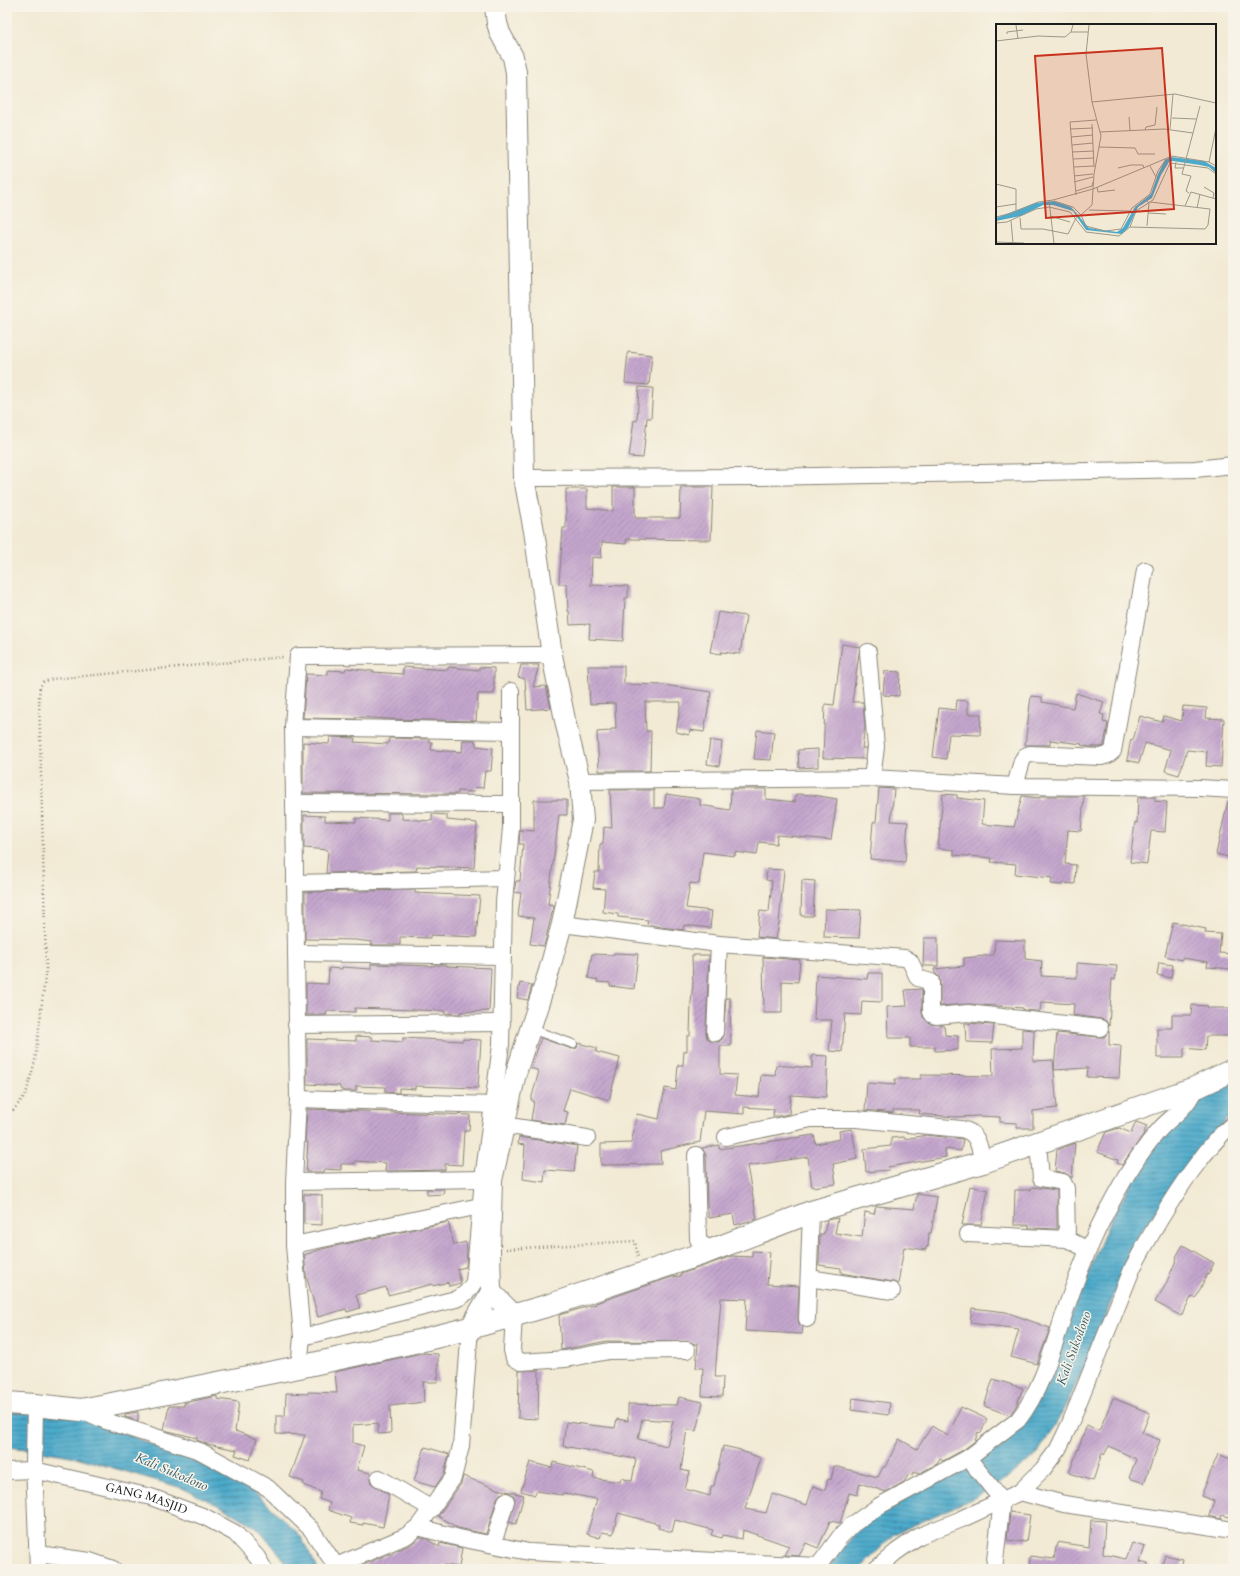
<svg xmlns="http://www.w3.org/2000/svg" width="1240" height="1576" viewBox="0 0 1240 1576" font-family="Cardo,serif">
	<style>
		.water { fill: url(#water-rules); stroke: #346273 }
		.building { fill: url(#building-hatch); fill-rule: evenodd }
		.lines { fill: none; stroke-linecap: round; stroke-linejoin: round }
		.service-casing { stroke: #878378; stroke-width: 10 }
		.minor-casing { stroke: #878378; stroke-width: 18 }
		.tertiary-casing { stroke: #878378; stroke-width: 22 }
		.secondary-casing { stroke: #878378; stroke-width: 24 }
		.path { stroke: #878378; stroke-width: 2.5; stroke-dasharray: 1 3; stroke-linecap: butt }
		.service { stroke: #fff; stroke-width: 8 }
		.minor { stroke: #fff; stroke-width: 16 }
		.tertiary { stroke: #fff; stroke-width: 20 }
		.secondary { stroke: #fff; stroke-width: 22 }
		.labels { text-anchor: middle; stroke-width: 3; stroke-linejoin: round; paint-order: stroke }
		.street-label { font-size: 12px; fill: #1c1c1c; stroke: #f7f3e8 }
		.water-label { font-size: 13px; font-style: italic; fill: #325b6a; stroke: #f7f3e8 }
		.inset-road { fill: none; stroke: #9c988a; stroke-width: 1 }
		.view { fill: #c8321e; fill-opacity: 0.15; stroke: #c8321e; stroke-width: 2 }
		.inset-edge { fill: none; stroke: #1c1c1c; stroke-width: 2 }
	</style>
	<defs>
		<pattern id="water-rules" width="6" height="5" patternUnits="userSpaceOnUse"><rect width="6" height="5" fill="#4ca9ca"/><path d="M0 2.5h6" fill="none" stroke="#3e89a3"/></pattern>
		<pattern id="building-hatch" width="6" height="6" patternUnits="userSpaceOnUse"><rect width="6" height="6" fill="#c4a6cd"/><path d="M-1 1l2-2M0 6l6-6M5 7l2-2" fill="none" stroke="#a88eaf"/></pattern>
	</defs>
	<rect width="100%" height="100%" fill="#f7f3e8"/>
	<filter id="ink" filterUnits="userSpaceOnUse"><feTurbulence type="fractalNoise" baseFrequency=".025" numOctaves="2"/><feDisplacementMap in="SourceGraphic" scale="8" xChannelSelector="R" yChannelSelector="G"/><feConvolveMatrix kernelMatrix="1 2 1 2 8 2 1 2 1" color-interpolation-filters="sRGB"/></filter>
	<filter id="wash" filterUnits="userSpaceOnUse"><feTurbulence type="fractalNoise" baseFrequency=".012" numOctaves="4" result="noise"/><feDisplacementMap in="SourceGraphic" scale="16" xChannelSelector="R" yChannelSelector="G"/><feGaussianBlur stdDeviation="0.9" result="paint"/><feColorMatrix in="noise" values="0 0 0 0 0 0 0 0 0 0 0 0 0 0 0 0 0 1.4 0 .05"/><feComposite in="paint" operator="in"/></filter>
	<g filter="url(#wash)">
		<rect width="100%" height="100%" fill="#f2ead4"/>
		<!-- water -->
		<g class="water">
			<polygon points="1233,1075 1233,1117 1227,1120 1139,1234 1083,1371 1056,1424 1037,1454 1009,1477 976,1497 894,1534 860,1569 827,1569 850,1539 865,1523 1009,1433 1071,1315 1109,1223 1131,1183 1161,1135 1194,1098"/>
			<polygon points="7,1411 87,1418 244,1482 300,1535 318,1569 288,1569 282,1557 258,1528 226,1509 182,1488 76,1457 36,1450 7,1447"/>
		</g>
		<g id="blocks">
			<!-- building -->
			<g class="building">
				<polygon points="628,352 652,355 649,385 625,383"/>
				<polygon points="639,387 653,388 651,418 647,418 643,458 629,457 634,420 637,421"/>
				<polygon points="613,487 635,487 635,518 680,518 681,487 713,487 711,540 627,539 626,544 602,542 601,558 592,557 591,585 628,586 628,598 625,598 623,641 589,639 590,624 570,625 569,611 568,611 567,584 559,584 563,528 566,528 566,489 587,489 587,508 613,511"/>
				<polygon points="718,612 746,616 740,654 721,652 721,654 710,652"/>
				<polygon points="842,644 860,647 852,702 863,702 865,726 862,748 866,748 865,759 823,758 825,704 834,705"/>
				<polygon points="521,665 539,665 533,687 546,686 551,708 527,710 525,679 518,677"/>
				<polygon points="588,666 624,666 624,684 664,685 711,692 704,732 690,730 689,735 676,732 681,702 645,702 646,731 651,731 650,771 599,771 597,732 611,731 611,729 616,729 615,703 590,704"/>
				<polygon points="403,667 448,670 448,667 479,670 479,667 494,668 494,694 478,694 476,721 388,719 356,717 356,719 303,718 306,674 328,675 328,670 345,671 346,668 373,671 373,672 403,674"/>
				<polygon points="885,671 900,672 899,696 883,695"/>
				<polygon points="1076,693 1104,702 1100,714 1104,715 1103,722 1108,723 1104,746 1100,747 1090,747 1081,745 1082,744 1050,740 1050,745 1025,745 1031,696 1042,697 1042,702 1073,708"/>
				<polygon points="957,700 968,701 968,714 981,714 980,735 949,734 946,759 933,757 939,708 956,710"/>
				<polygon points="1183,706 1207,708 1206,718 1224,719 1221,767 1206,766 1207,752 1187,750 1179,775 1165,771 1171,750 1145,743 1139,763 1127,760 1131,739 1133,740 1140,716 1162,722 1164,716 1182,721"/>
				<polygon points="757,730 774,732 771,760 754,759"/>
				<polygon points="330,737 355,738 354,742 388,744 389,738 429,739 429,742 432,742 431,750 462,752 463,740 475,740 475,742 476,742 476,746 493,748 491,771 485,771 483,788 475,787 474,792 458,791 458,794 303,793 303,742 329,744"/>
				<polygon points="710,740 722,742 719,766 707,764"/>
				<polygon points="818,749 818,767 799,768 798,750"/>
				<polygon points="879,788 894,789 891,821 908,822 905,862 870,859 873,822 876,822"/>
				<polygon points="731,789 766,789 766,799 795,802 796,794 813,795 837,799 831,840 777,835 776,844 759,842 757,855 735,852 735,856 703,852 699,884 690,883 686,908 712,911 710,928 684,925 683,930 661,927 647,924 648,920 618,917 618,914 603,912 605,889 593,888 595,872 599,872 600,844 603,844 604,827 612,828 610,790 654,790 654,808 664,808 666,794 700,799 700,805 730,810"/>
				<polygon points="943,794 957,795 957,798 984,801 982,824 1014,827 1022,796 1040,798 1040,796 1084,796 1081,831 1068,830 1065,864 1076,865 1075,884 1063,883 1062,885 1051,884 1052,878 1015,874 1016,864 991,862 992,858 954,855 954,850 938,848"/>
				<polygon points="1138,797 1155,797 1155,801 1167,802 1165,832 1151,831 1147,864 1130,862 1135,822 1137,823"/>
				<polygon points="534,800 567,800 567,815 559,815 548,904 554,905 544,946 530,944 534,918 518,916 521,893 514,892 516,881 520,881 523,844 519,844 520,830 534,831"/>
				<polygon points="1228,801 1233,802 1233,858 1216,854"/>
				<polygon points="388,813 402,813 402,819 432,821 432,814 447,815 447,820 477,823 474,868 417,866 416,871 326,873 328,850 304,848 304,815 325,816 325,821 356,822 356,818 388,820"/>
				<polygon points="767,869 784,870 779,923 776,939 757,937 760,911 769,912 772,881 766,880"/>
				<polygon points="802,880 815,881 813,916 801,916"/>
				<polygon points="415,890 415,893 480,896 476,937 430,935 430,938 400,937 400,945 373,945 371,944 371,942 356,940 305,939 305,892"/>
				<polygon points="825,909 861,910 859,938 824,937"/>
				<polygon points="1173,922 1206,929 1205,933 1221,934 1219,953 1233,954 1233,969 1207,967 1208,962 1182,958 1182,960 1165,956"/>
				<polygon points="924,938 938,938 938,966 923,966"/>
				<polygon points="995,940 1025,941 1025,959 1042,961 1041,976 1077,978 1077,963 1117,966 1115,980 1112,979 1109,1026 1106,1021 1101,1019 1073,1015 1074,1004 1041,1002 1040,1011 1035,1011 1023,1010 1023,1008 969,1004 940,1006 940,982 939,977 935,973 934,969 964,966 964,958 994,955"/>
				<polygon points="614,953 638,954 634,989 610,986 610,983 597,982 598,980 588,978 592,954 613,955"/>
				<polygon points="692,955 709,955 706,1033 707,1038 710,1041 719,1042 723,1038 726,998 730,998 731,1046 720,1046 720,1074 737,1075 735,1095 759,1097 761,1075 775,1076 776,1065 812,1068 812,1055 828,1056 826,1097 791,1095 789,1114 779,1116 773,1116 774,1109 744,1107 744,1114 704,1111 700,1142 660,1151 661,1164 601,1165 601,1144 631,1143 637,1114 659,1119 665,1088 676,1090 678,1065 683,1065 684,1051 687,1051 687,1036 690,1036 691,1002 693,984"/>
				<polygon points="763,957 800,960 798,982 782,981 782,1013 764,1013"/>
				<polygon points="1159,963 1173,965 1171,978 1157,975"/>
				<polygon points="371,964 434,966 434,965 447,965 447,966 491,968 489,1011 460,1012 460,1014 457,1014 444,1013 445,1011 355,1008 355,1012 327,1011 326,1015 306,1015 306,983 328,984 329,968 342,969 342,967 371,969"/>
				<polygon points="868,973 882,973 882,1002 862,1001 861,1015 845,1014 842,1052 829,1051 832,1020 814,1020 816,975 867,979"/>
				<polygon points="520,983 532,985 528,1000 517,998"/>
				<polygon points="922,989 922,1012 923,1017 930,1024 944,1025 945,1035 958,1036 958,1050 935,1051 935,1047 910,1047 910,1038 888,1038 887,1007 907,1006 905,990"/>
				<polygon points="1192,1005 1208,1006 1208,1008 1233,1008 1233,1036 1206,1036 1205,1050 1184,1048 1184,1058 1157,1058 1157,1028 1172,1028 1172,1015 1191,1015"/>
				<polygon points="965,1023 994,1025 992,1043 966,1042"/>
				<polygon points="1022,1029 1034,1030 1033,1061 1053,1060 1057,1108 1033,1111 1033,1128 1017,1128 1017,1123 1000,1122 1000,1117 980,1116 955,1117 919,1114 920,1110 893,1110 893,1113 865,1110 867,1083 895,1085 895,1079 921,1079 921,1075 993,1076 992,1049 1022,1048"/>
				<polygon points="1109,1031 1109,1045 1121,1046 1119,1078 1087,1077 1088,1068 1054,1070 1057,1033 1099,1037 1104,1037"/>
				<polygon points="356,1036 372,1037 372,1040 403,1042 403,1038 463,1041 463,1039 481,1040 478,1088 415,1086 415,1089 399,1088 399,1093 385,1092 385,1087 356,1086 356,1091 343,1091 343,1090 340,1089 340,1086 307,1084 307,1039 356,1041"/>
				<polygon points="541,1038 572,1049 577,1048 578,1043 597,1048 596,1052 620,1058 609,1100 570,1088 563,1111 568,1112 565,1125 531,1120 534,1101 531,1100 539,1071 531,1068"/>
				<polygon points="307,1109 470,1115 469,1131 464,1131 462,1165 445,1164 445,1170 392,1171 385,1171 386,1163 355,1161 355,1164 341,1164 341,1170 324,1169 323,1172 306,1172 308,1142 305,1142"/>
				<polygon points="1136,1122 1147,1126 1143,1135 1122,1165 1117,1163 1118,1160 1097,1152 1106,1132 1119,1128 1131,1133"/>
				<polygon points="852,1129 857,1159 833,1164 836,1184 812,1187 808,1157 747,1166 757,1219 735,1225 733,1214 709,1218 707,1207 706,1155 702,1148 719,1145 719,1149 814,1135 816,1144 840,1139 839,1131"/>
				<polygon points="926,1135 963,1139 961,1151 945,1149 946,1157 888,1167 889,1170 866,1172 864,1149 891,1146 891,1138 904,1137 905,1139"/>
				<polygon points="519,1137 577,1146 574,1172 545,1170 544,1182 523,1179 525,1145 518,1144"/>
				<polygon points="1075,1143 1072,1178 1065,1173 1055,1171 1057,1150"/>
				<polygon points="970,1186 988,1190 981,1225 962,1225"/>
				<polygon points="1032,1187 1057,1190 1057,1229 1029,1228 1029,1225 1014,1225 1015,1190 1031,1190"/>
				<polygon points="427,1189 444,1189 443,1194 427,1195"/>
				<polygon points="304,1194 322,1195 322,1225 304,1224"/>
				<polygon points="917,1194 937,1197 931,1233 929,1233 928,1247 926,1247 926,1250 904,1247 898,1284 893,1282 841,1273 841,1268 819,1265 820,1234 824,1234 827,1220 838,1218 835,1233 862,1237 865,1212 874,1214 876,1206 914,1209"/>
				<polygon points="448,1222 454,1245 466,1242 467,1249 466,1267 457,1269 461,1283 449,1286 448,1282 433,1286 433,1284 388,1295 386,1287 356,1295 360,1308 347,1312 346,1309 318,1317 306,1275 304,1255 322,1249"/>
				<polygon points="1183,1245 1214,1263 1208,1275 1207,1274 1196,1298 1192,1296 1181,1316 1155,1302 1165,1286 1177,1258 1176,1257"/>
				<polygon points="752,1251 770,1252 767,1284 799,1286 798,1319 799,1324 803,1327 802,1334 745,1331 747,1299 721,1298 715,1377 723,1377 722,1397 702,1396 703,1368 696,1368 698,1344 694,1344 691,1342 607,1341 561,1350 559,1315 596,1304 596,1303 672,1277 681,1276 681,1274 732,1256 752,1257"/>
				<polygon points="972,1308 1006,1312 1050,1328 1037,1364 1011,1357 1019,1329 970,1323"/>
				<polygon points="421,1353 438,1354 438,1382 423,1382 424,1402 390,1406 391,1433 378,1434 378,1423 353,1425 353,1443 364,1446 357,1470 371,1473 370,1478 371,1483 389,1495 383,1527 363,1523 363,1525 350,1523 351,1518 328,1510 330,1503 319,1499 321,1492 303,1485 304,1482 290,1477 305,1435 276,1434 276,1416 285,1416 286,1393 308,1394 308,1392 337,1393 335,1372"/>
				<polygon points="539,1370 538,1419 518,1418 519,1371"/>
				<polygon points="993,1379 1023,1388 1016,1406 1010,1415 984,1406"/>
				<polygon points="217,1396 217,1399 239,1402 235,1431 257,1439 250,1460 235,1455 237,1450 207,1444 197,1440 197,1438 164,1430 169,1406 184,1406 184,1403"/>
				<path d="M679 1397 703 1402 696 1431 687 1429 681 1470 690 1472 685 1489 710 1496 711 1486H714L723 1446 741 1450V1451L761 1458 745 1509 766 1513 772 1494 807 1505 813 1486 825 1490 828 1479 831 1480 834 1466 878 1477 883 1467H885L899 1439 917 1449 932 1426 948 1436 961 1407 987 1419 981 1433 978 1432 975 1441 963 1450 943 1461 940 1459 937 1464 918 1474 914 1472 912 1475 909 1474 904 1482 886 1492 860 1483 857 1495 849 1493 840 1523 830 1521 818 1548 806 1543 799 1556 784 1555 789 1546 743 1530 742 1539 723 1535 722 1538 711 1535 713 1530 675 1520 672 1532 658 1528 659 1524 618 1513 613 1534 602 1532 600 1538 587 1534 597 1499 563 1493 562 1495 536 1491 535 1495 521 1491 530 1462 552 1468 553 1462 594 1472 593 1478 620 1482 621 1478 632 1481 636 1459 563 1446 566 1422 615 1428 617 1419 628 1421V1404L677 1405ZM642 1419 673 1421 667 1446 638 1439Z"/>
				<polygon points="853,1398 890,1403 889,1415 851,1410"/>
				<polygon points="1113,1398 1150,1413 1142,1433 1160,1440 1144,1483 1129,1478 1136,1459 1109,1446 1104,1455 1102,1453 1093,1481 1069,1473 1087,1425 1099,1431"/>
				<polygon points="138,1412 138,1421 125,1417 125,1414"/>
				<polygon points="425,1447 449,1454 444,1474 435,1487 414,1481"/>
				<polygon points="1218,1454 1233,1460 1233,1518 1222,1515 1221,1519 1209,1516 1214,1501 1201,1496"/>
				<polygon points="463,1476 497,1489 524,1495 516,1524 509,1522 515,1499 513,1495 508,1492 500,1494 497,1498 486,1534 458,1528 438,1516 461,1484"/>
				<polygon points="1010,1512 1030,1515 1026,1542 1007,1540"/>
				<polygon points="1091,1520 1105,1521 1103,1554 1126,1559 1132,1543 1145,1547 1140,1562 1148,1564 1147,1569 1029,1569 1030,1556 1054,1559 1057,1542 1089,1547"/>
				<polygon points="420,1537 427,1539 439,1547 440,1543 462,1548 459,1567 444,1565 443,1569 353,1569 389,1554 392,1554 393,1552 410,1545"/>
				<polygon points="1165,1555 1183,1559 1181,1569 1162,1566"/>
			</g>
		</g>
	</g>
	<g filter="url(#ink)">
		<use href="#blocks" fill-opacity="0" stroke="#878378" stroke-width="1"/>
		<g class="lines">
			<!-- service casing -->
			<g class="service-casing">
				<polyline id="service" points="531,1029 573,1044"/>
			</g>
			<!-- minor casing -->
			<g class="minor-casing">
				<g id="minor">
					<polyline points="524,478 760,477 1195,469 1233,465"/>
					<polyline points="868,652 876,747 872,778"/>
					<polyline points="293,727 511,731"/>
					<polyline points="580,781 872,778 1015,786 1200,788 1233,790"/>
					<polyline points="1015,786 1022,761 1025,756 1030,754 1101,757 1108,755 1113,751 1145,570"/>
					<polyline points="294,803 511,804"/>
					<polyline points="295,883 506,878"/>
					<polyline points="562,924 719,944 905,958 910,961 918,978 931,982 931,1012 933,1015 936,1016 968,1013 1100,1028"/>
					<polyline points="296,953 503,956"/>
					<polyline points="296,1025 502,1023"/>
					<polyline points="715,1033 719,944"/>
					<polyline points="298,1099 493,1105"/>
					<polyline points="503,1125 587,1138"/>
					<path d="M726 1137 811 1119H856L961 1129C979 1132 979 1147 983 1162"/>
					<polyline points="1038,1144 1041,1178 1063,1182 1066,1188 1067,1239 1088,1250"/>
					<polyline points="696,1155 698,1239 700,1243 705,1246 707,1252"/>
					<polyline points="294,1182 483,1179"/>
					<polyline points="968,1234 1067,1239"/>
					<polyline points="294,1245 480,1206"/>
					<polyline points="809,1278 892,1291"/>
					<polyline points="514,1315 512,1350 514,1358 521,1362 566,1359 609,1351 687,1350"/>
					<polyline points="807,1319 811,1212"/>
					<path d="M302 1337 456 1299C465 1295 469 1291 474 1282L483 1179 501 1045 504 902 511 828V691"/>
					<polyline points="299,1367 302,1337 294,1245 294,1182 298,1099 293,727 298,656 552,655"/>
					<polyline points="35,1405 34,1463 38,1569"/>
					<polyline points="81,1410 106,1421 200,1451 268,1488 311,1529 336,1566 332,1569"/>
					<polyline points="968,1458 1002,1500 994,1569"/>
					<path id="s1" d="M7 1471 34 1470 151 1497 205 1517 235 1533 257 1557 264 1569"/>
					<polyline points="379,1478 432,1509"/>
					<polyline points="1020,1492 1064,1504 1233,1530"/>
					<polyline points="418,1527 459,1538 529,1552 818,1566"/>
					<polyline points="493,1544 506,1501"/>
					<polyline points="38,1554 90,1561 113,1569"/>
					<polyline points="337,1569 336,1566 406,1536 418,1527 453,1478 461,1446 470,1328"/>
					<path d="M816 1569 839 1538 852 1525 879 1506 968 1458 1018 1420C1047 1383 1057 1330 1074 1286 1086 1253 1100 1222 1117 1192 1129 1170 1144 1147 1160 1129 1169 1119 1181 1112 1188 1101 1191 1097 1193 1092 1195 1088"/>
					<path d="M876 1569 896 1552 919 1536 962 1519 1020 1492 1043 1469 1058 1449 1069 1426 1133 1267C1153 1230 1174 1193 1200 1160 1210 1147 1220 1134 1233 1124"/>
				</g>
			</g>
			<!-- tertiary casing -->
			<g class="tertiary-casing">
				<g id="tertiary">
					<polyline points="491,1292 514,1315"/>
					<polyline points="470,1328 491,1292 490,1250 492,1180 516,1073 549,971 562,924 583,820 580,781 566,725 552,655 534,531 524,478 516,72 513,57 500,33 497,23 495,7"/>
				</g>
			</g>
			<!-- secondary casing -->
			<g class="secondary-casing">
				<polyline id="secondary" points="7,1403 35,1405 81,1410 299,1367 419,1341 470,1328 550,1305 707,1252 811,1212 983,1162 1195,1088 1233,1070"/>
			</g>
			<!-- path -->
			<g class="path">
				<polyline points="7,1116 12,1112 26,1094 35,1061 46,969 39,697 40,687 43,682 53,679 283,657"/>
				<polyline points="506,1249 635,1241 638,1258"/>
			</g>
			<!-- service -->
			<use href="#service" class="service"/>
			<!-- minor -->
			<use href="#minor" class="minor"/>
			<!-- tertiary -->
			<use href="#tertiary" class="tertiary"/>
			<!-- secondary -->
			<use href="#secondary" class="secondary"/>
		</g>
	</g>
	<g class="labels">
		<!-- street labels -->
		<g class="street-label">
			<text dy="4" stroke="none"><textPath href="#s1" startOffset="143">GANG MASJID</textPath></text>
		</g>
		<!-- water labels -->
		<g class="water-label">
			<text transform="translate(1073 1348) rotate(-70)" y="5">Kali Sukodono</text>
			<text transform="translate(172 1471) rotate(23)" y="5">Kali Sukodono</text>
		</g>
	</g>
	<!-- overview -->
	<g transform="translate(996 24)">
		<rect width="220" height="220" fill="#f2ead4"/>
		<path d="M175 133 208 137 220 144V149L213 143 204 141 177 137 173 138 165 151 156 174 142 183 132 204 126 210 90 206 77 187 57 181H47L25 192 0 197V194L39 179 58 177 75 183 93 204 121 208 127 204 139 183 155 170 162 150 169 136Z" fill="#4ca9ca"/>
		<path class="inset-road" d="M20 1 22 15M93 1 90 30 96 78 105 112 98 150 96 181 85 191 90 202 109 207 125 205 136 184 154 170 162 147 170 135M75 8H92M11 10V8L27 6M0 17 42 12 69 13 75 8 77 1M96 78 179 70 220 79M133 93 134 106M176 94 200 95M96 100 98 143M74 105 97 104M174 105 177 70M149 106 150 103 159 101 161 83M104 108 168 105 197 109 186 150 195 152 190 167 193 169M197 109 204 82M75 113 97 111M76 121 97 119M103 123 139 124 142 130H159M76 128 98 127M77 135 98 134M180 138 179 144H187M213 138 220 104M154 142 160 153M78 143 98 142M122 144 135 141H147L148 144M78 152 97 150M78 158 97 153M0 160 20 165V188M101 163 102 168 119 166M208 163 218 169 217 174M80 167 96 162 97 158M80 171 74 98 100 96M149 175 153 179 151 202M53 177 58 219M189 182 195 168 220 175M0 183 20 180M201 184 204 170M93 186 134 187M152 189 170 190M54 192 74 198M0 193 16 189 42 178 57 176 97 165 176 132 213 138 220 142M24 194 25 205H47L72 210 80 194 85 191 77 183 58 177M15 197 17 219M0 199 11 198 40 185 53 183 74 188 90 208 123 212 134 203 140 187 157 176 174 139 212 144 220 150M134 203 209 205 212 201 214 185 154 178M0 218 28 219"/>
		<path class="view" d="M166 24 178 185 50 194 39 32Z"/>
		<rect width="220" height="220" class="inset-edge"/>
	</g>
	<!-- margin -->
	<rect width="1240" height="1576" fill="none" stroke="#f7f3e8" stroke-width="24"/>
</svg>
